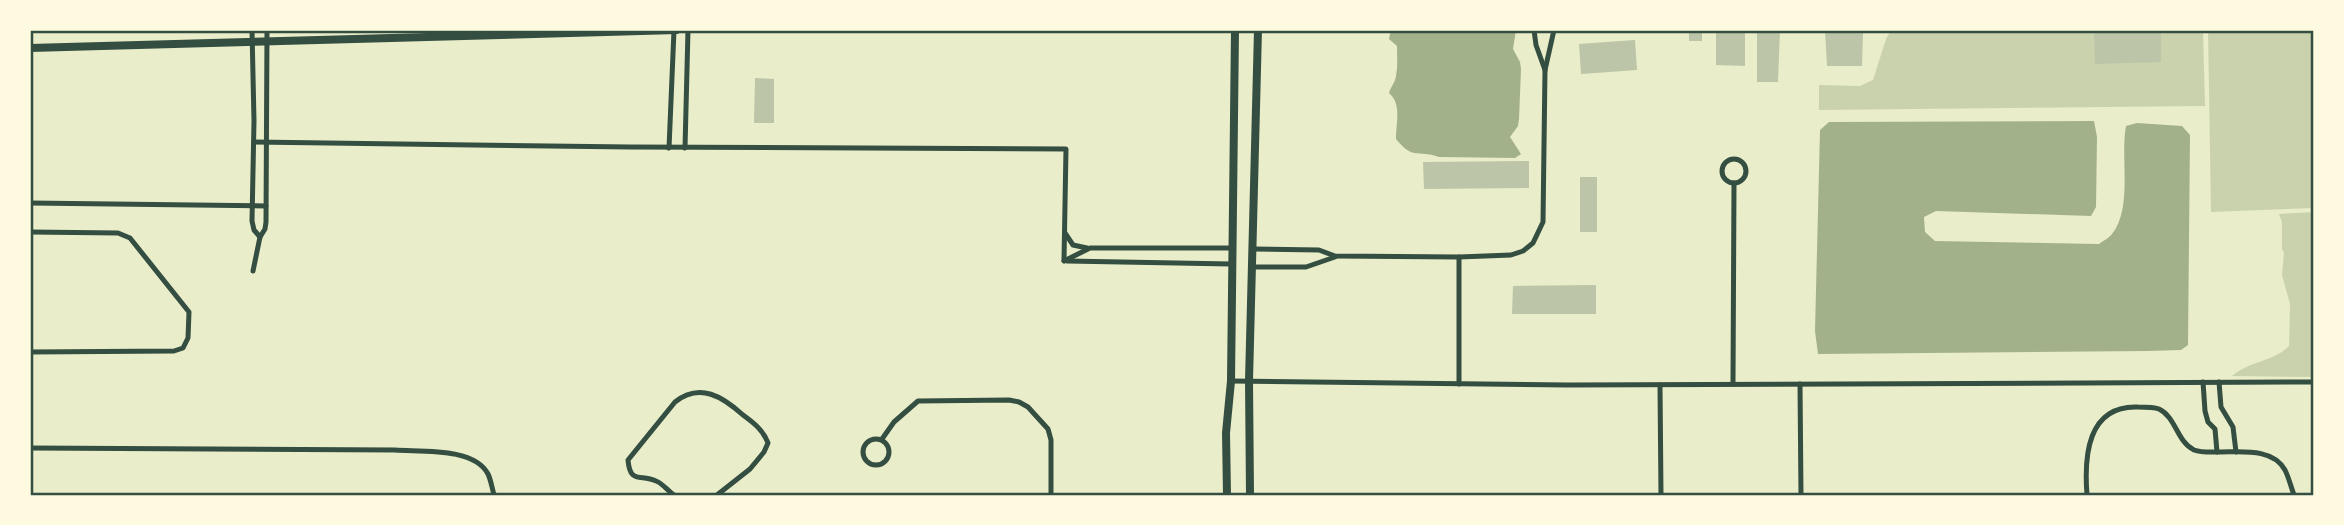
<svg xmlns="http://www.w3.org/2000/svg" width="2344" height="525" viewBox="0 0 2344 525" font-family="Inter,sans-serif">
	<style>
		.green { fill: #cad2ad }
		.water { fill: #a3b18a }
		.building { fill: #bcc5a7 }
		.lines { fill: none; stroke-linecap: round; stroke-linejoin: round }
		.minor { stroke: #344e41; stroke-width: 5 }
		.primary { stroke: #344e41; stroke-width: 8 }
		.neatline { fill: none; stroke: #344e41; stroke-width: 2.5 }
	</style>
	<rect width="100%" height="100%" fill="#e9edc9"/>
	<!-- green -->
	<g class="green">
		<polygon points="1891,30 2203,30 2205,106 1819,110 1819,85 1860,86 1873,80 1886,39"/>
		<polygon points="2208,30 2314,30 2314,208 2211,212"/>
		<path d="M2314 212V377L2232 376C2249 361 2273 362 2289 346L2290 304 2282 275 2284 252 2282 250V222L2279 214Z"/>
	</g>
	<!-- water -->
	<g class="water">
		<path d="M1391 30H1516L1513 49 1520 62 1521 69 1519 119 1518 126 1510 137 1521 154 1515 158 1439 157C1416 149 1414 161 1396 139 1396 123 1402 104 1389 93 1391 86 1395 83 1396 76 1398 66 1397 56 1397 46L1389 39Z"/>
		<path d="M2094 121 2097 137 2096 207 2091 216 1936 211 1924 217 1925 232 1935 241 2099 244C2103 241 2109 238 2112 234 2133 208 2120 157 2126 126L2137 123 2182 126 2190 135 2188 345 2181 350 2148 351 1818 354 1815 331 1820 130 1829 122Z"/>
	</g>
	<!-- building -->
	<g class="building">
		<rect x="1689" y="30" width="13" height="11"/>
		<polygon points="1716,30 1745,30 1745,66 1716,65"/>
		<polygon points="1757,30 1780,30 1778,82 1757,82"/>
		<polygon points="1825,30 1863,32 1862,66 1827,66"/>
		<polygon points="2094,30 2161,30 2161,62 2095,64"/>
		<polygon points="1635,40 1637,70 1581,74 1579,44"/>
		<polygon points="755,78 774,79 774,123 754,123"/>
		<polygon points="1529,161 1529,188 1424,189 1423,162"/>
		<rect x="1580" y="177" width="17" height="55"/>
		<polygon points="1596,285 1596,314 1512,314 1513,286"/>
	</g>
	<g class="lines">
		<!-- minor -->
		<g class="minor">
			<polyline points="252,30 254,121 252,221 254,230 260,237"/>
			<polyline points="1534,30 1536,45 1545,70"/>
			<polyline points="254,142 630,147 1066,149 1064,261"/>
			<polyline points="669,148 674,30"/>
			<polyline points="685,148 688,30"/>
			<circle cx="1734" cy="171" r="12"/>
			<polyline points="30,203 266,206"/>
			<polyline points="30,232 118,233 130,238 189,312 188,338 183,348 174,351 30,352"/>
			<polyline points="1065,233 1073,245 1087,248"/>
			<polyline points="1254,249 1319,250 1335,256 1459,257 1511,255 1523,251 1533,243 1543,222 1545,70 1554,30"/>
			<polyline points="1459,257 1459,384"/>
			<polyline points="1064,261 1090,248 1232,248"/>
			<polyline points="1067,261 1231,264"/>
			<polyline points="1252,267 1306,267 1335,257"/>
			<polyline points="253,271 260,237 265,229 266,222 267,30"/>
			<polyline points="1231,381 1568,385 2314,382"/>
			<polyline points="2203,382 2205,411 2208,422 2215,429 2217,452"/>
			<polyline points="2219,382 2221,407 2233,427 2236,452"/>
			<polyline points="1733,384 1734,183"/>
			<polyline points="1800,384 1801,495"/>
			<polyline points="1660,385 1661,495"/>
			<circle cx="876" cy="452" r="13"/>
			<polyline points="882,439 894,422 918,401 1009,400 1019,402 1028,407 1048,429 1051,440 1051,495"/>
			<path d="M30 448 395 450C421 452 474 447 488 474 491 480 492 488 494 495"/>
			<path d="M674 495C668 491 662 483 656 481 640 474 630 484 628 460L675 402C700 382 723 397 743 415 754 423 763 430 768 443L764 452 750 469 717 495"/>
			<path d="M2087 495C2084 457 2087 405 2138 407 2144 407 2154 407 2159 409 2176 417 2177 442 2194 450 2202 453 2212 452 2221 452 2242 452 2273 448 2285 470 2289 478 2291 487 2294 495"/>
		</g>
		<!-- primary -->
		<g class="primary">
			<polyline points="30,48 677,30"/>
			<polyline points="1227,495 1226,433 1231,381 1235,30"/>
			<polyline points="1250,495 1249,381 1258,30"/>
		</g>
	</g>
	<!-- border -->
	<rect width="2344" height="525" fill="none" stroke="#fefae0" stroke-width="63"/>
	<rect x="32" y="32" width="2280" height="462" class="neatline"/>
</svg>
